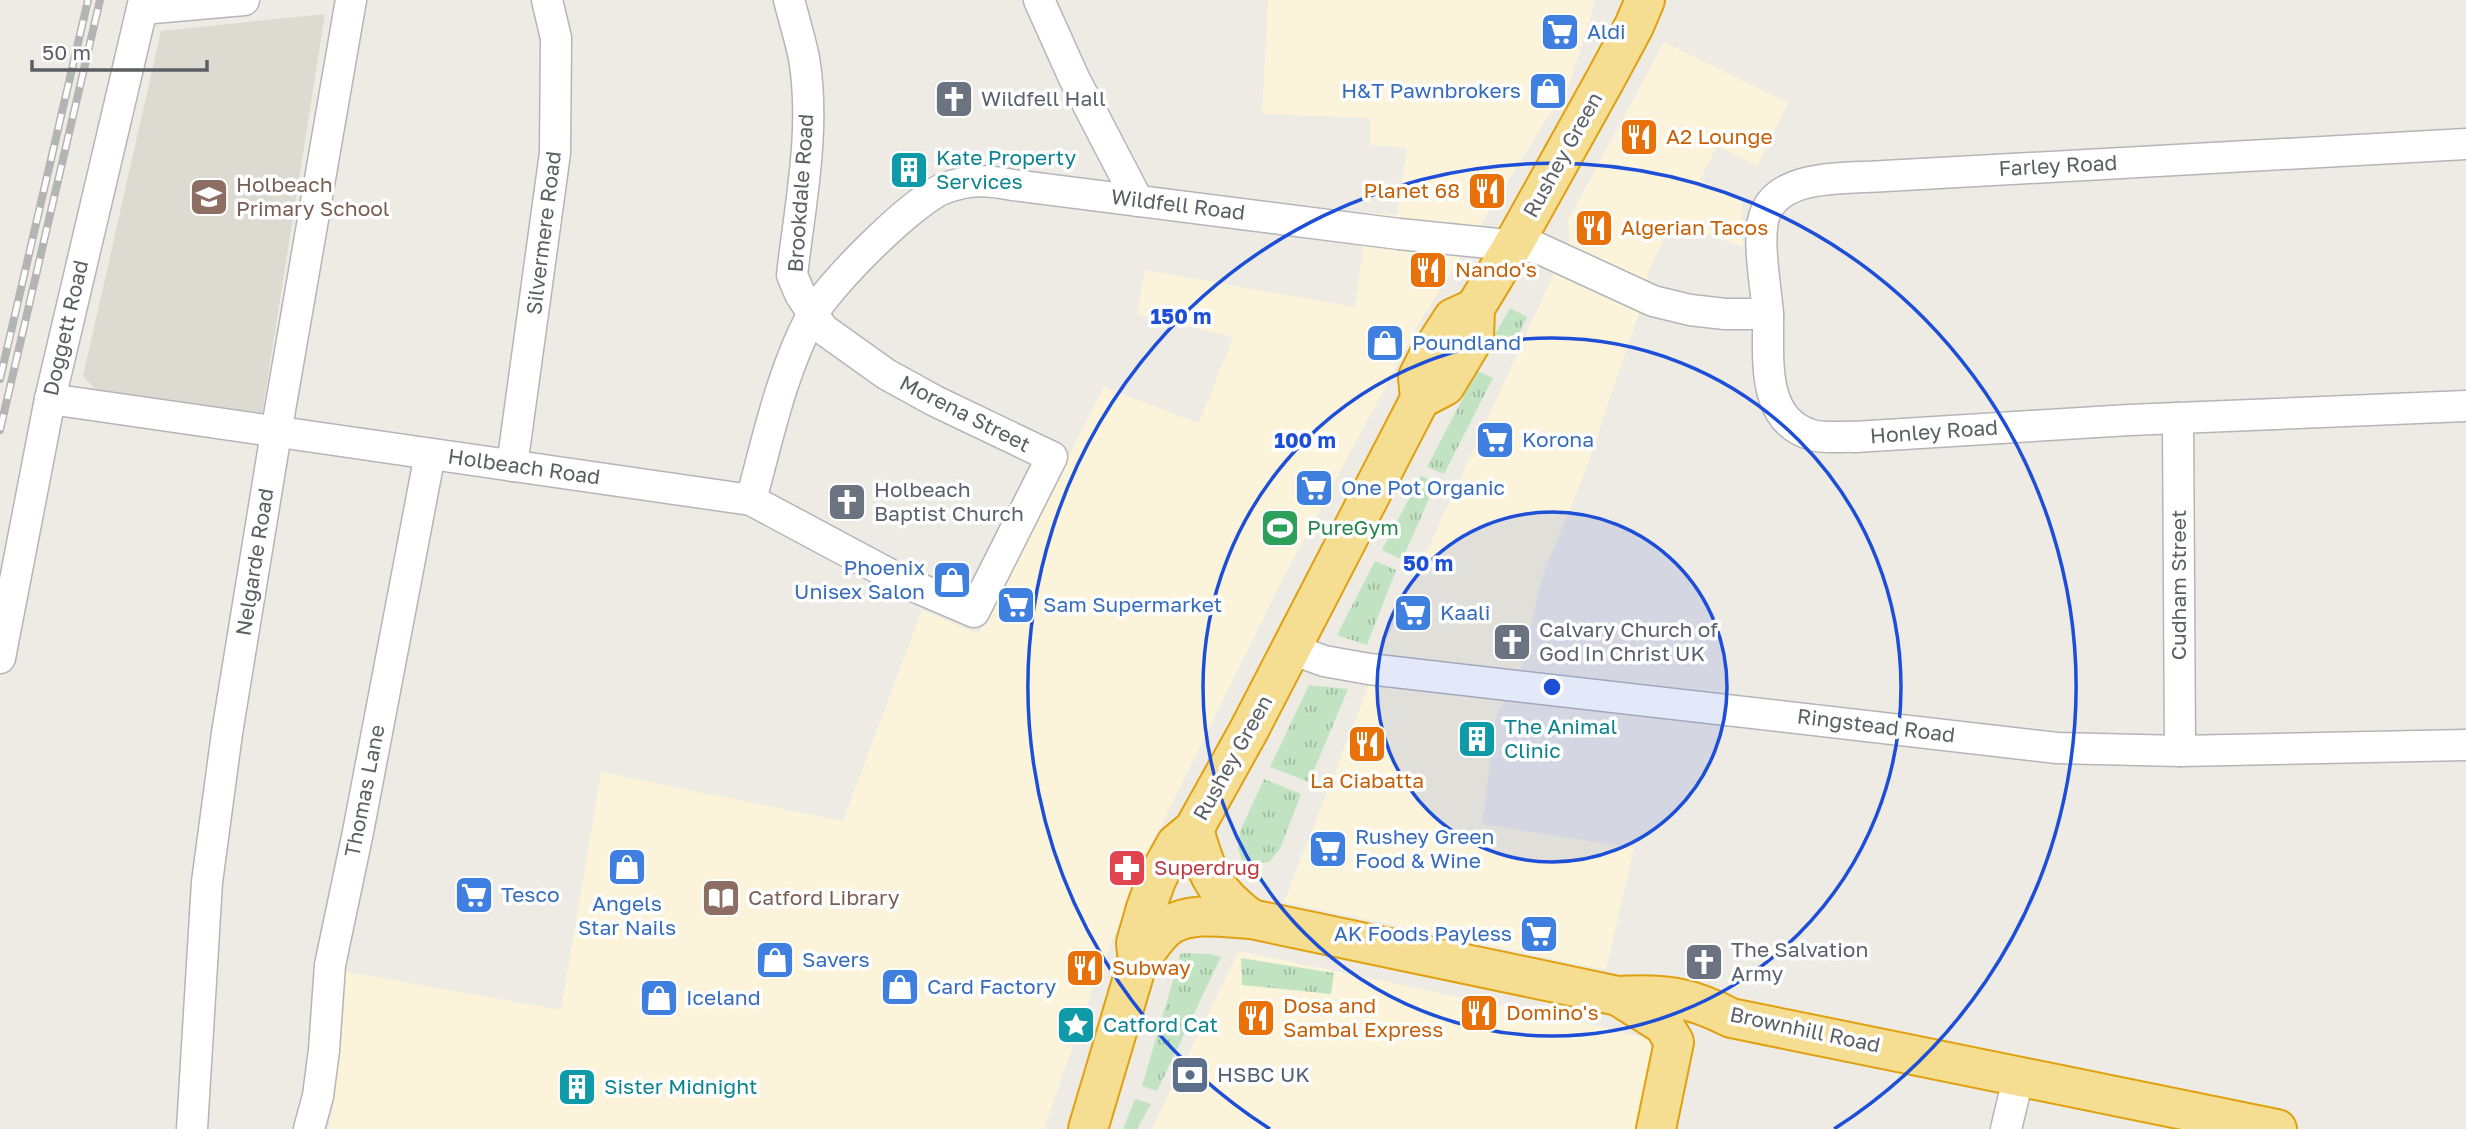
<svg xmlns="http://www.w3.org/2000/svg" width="2466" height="1129" viewBox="0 0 2466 1129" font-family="'Golos Text',sans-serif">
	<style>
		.commercial { fill: #fbf4da }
		.education { fill: #dddad1 }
		.grass { fill: url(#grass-tufts) }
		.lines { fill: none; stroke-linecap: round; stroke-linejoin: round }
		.minor-casing { stroke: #b4b5b9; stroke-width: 33 }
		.highway-casing { stroke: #e0a110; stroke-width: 42 }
		.minor { stroke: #fff; stroke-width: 30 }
		.highway { stroke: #f5dd92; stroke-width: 38 }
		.rail-casing { stroke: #b3b4b4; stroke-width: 8 }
		.rail { stroke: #fff; stroke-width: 5; stroke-dasharray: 16; stroke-linecap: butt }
		.ring { fill: none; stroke: #1d4ed8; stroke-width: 3.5 }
		.labels { text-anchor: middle; stroke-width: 7; stroke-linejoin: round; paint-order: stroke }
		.shop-label { font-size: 21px; fill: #366cbe; stroke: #fff; text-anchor: start }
		.worship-label { font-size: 21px; fill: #5b616d; stroke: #fff; text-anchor: start }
		.food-label { font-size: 21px; fill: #c56008; stroke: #fff; text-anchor: start }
		.street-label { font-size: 21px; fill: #5b5e63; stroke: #fff }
		.culture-label { font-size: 21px; fill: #0d838f; stroke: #fff; text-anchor: start }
		.education-label { font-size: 21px; fill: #785e54; stroke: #fff; text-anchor: start }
		.leisure-label { font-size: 21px; fill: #27864d; stroke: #fff; text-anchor: start }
		.health-label { font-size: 21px; fill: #be3a42; stroke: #fff; text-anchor: start }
		.service-label { font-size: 21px; fill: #4e5e75; stroke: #fff; text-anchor: start }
		.centre { fill: #1d4ed8; stroke: #fff; stroke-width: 3.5 }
		.ring-label { font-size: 21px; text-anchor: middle; font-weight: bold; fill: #1d4ed8; stroke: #fff; stroke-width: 7; stroke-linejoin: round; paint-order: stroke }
	</style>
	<defs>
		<pattern id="grass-tufts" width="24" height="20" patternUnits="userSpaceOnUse" patternTransform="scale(1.75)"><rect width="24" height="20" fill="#c1e3c1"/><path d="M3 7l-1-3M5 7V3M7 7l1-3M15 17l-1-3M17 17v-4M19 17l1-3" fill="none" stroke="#a0bba0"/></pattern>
	</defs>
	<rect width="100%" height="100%" fill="#edebe3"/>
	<!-- commercial -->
	<g class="commercial">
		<polygon points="1268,0 1596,0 1570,82 1421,320 1285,575 1148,852 1096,980 1044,1129 328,1129 333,1109 343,971 561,1010 601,772 843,821 922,610 978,634 1104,387 1199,423 1233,337 1137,314 1145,270 1355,307 1368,213 1397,215 1407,148 1370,145 1370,118 1262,114"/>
		<polygon points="1664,42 1788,103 1757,166 1717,146 1700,180 1742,201 1743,247 1691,229 1687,238 1669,229 1649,269 1638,316 1585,472 1542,577 1522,666 1496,716 1482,824 1634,848 1606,970 1284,902 1386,641 1570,238 1567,222"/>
		<polygon points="1239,951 1598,1026 1648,1039 1652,1057 1638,1129 1151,1129"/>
	</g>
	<!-- education -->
	<polygon class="education" points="325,14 262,414 96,390 83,376 161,31"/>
	<!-- grass -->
	<g class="grass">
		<polygon points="1510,308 1527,317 1512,348 1493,338"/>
		<polygon points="1477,371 1493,378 1444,474 1427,467"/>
		<polygon points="1421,476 1436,483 1402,560 1382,550"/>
		<polygon points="1375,561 1396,570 1367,645 1337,635"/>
		<polygon points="1309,685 1348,689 1309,782 1270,767"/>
		<polygon points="1264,779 1301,794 1280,849 1269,862 1244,866 1238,848 1240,831"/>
		<polygon points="1181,953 1210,954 1221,957 1157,1091 1142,1086"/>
		<polygon points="1241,958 1334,973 1331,994 1242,985"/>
		<polygon points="1135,1099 1151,1104 1137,1129 1123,1129"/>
	</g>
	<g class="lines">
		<!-- minor casing -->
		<g class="minor-casing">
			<g id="minor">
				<polyline points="1039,0 1074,78 1138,201"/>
				<polyline points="142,9 244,0"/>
				<path d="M1768 314C1766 288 1758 246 1763 221 1773 172 1846 179 1885 176L2466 144"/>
				<path d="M50 399 751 500 904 582 974 612 1052 457 935 401 886 374 823 329 800 294 792 275C800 205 816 129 804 58 800 39 794 19 789 0"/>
				<polyline points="2178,418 2180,751"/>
				<polyline points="512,466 555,153 556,38 547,0"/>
				<path d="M751 500C768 438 781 374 811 317 826 287 914 199 945 188 971 179 987 180 1013 185L1399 234 1538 248 1653 301 1690 310 1725 314H1768C1769 357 1760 420 1812 435 1825 439 1842 436 1855 437L2129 420 2466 406"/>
				<polyline points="1291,649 1324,661 1369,669 2057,748 2180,751 2466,745"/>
				<polyline points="0,658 50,399 144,0"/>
				<polyline points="192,1129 207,882 227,733 276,433 351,0"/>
				<polyline points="309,1129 318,1096 324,1050 330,965 358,832 430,454"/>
				<polyline points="2006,1129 2019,1075"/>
			</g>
		</g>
		<!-- highway casing -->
		<g class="highway-casing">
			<g id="highway">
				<polyline points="1420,399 1445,386 1474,338 1475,308 1512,247 1605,80 1634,26 1645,0"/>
				<path d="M1194 829C1206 874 1214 891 1251 919"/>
				<path d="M1138 962C1148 951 1157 933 1170 925 1193 911 1226 918 1251 919L1618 996C1663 993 1691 997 1731 1018L2277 1129"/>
				<polyline points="1618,996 1664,1025 1674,1042 1656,1129"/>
				<polyline points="1088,1129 1135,971 1138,962 1136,943 1146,908 1157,878 1176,844 1194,829 1249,730 1420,399 1418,377 1428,357 1453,318 1475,308"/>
			</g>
		</g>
		<!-- minor -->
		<use href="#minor" class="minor"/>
		<!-- highway -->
		<use href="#highway" class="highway"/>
		<!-- rail casing -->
		<g class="rail-casing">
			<g id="rail">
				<polyline points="0,379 88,0"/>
				<polyline points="0,430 100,0"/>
			</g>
		</g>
		<!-- rail -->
		<use href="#rail" class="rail"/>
	</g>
	<!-- distance rings -->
	<circle cx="1552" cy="687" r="175" fill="#1d4ed8" fill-opacity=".12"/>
	<g class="ring">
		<circle cx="1552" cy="687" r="175"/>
		<circle cx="1552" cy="687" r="349"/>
		<path d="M1270 1129A524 524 0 1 1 1834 1129"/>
	</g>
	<!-- icons -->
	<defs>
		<g id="supermarket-square" transform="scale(2.0125)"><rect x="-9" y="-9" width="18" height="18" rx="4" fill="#3f7fe0" stroke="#fff"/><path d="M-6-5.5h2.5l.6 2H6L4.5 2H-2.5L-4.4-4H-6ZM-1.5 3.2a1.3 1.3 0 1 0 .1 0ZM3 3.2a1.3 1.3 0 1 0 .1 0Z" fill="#fff"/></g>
		<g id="shop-square" transform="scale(2.0125)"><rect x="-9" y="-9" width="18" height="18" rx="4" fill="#3f7fe0" stroke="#fff"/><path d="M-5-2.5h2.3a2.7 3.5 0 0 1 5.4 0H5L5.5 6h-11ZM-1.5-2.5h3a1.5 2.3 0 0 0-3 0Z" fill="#fff"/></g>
		<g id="church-square" transform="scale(2.0125)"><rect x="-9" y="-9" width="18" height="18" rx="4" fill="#6b7280" stroke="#fff"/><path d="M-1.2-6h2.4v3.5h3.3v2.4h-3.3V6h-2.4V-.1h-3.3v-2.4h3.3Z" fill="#fff"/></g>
		<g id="restaurant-square" transform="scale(2.0125)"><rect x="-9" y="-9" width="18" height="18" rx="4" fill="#e8710a" stroke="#fff"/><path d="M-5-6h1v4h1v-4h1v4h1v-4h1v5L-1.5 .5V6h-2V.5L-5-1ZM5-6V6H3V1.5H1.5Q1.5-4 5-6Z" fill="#fff"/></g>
		<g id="building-square" transform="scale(2.0125)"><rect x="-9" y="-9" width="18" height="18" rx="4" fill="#0f9aa8" stroke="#fff"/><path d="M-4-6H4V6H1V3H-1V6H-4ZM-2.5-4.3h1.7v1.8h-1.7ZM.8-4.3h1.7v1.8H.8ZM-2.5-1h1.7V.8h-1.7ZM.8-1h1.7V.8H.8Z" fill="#fff"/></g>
		<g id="school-square" transform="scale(2.0125)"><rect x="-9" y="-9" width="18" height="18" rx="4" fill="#8d6e63" stroke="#fff"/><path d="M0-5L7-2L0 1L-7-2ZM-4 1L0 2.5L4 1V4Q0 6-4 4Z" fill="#fff"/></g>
		<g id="stadium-square" transform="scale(2.0125)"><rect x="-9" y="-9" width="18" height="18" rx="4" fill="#2e9e5b" stroke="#fff"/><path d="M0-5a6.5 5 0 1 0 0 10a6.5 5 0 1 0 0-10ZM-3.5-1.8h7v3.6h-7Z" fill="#fff"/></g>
		<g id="pharmacy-square" transform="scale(2.0125)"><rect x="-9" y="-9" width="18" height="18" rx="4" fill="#e0444e" stroke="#fff"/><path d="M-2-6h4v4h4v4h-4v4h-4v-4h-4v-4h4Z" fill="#fff"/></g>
		<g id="library-square" transform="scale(2.0125)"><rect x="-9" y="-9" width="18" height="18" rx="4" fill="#8d6e63" stroke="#fff"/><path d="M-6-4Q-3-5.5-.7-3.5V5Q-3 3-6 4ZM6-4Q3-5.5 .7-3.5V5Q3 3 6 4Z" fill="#fff"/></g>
		<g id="sight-square" transform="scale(2.0125)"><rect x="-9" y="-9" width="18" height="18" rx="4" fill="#0f9aa8" stroke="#fff"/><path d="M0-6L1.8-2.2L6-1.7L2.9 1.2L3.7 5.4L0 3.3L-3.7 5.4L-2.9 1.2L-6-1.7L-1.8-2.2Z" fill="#fff"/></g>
		<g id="bank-square" transform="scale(2.0125)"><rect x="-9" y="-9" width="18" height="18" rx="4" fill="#5c6f8a" stroke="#fff"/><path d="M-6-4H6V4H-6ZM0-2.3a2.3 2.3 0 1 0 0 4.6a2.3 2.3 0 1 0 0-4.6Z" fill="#fff"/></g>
	</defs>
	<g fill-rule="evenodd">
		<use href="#supermarket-square" x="1560" y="32"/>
		<use href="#shop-square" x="1548" y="91"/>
		<use href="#church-square" x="954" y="99"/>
		<use href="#restaurant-square" x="1639" y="137"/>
		<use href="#building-square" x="909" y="170"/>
		<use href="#restaurant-square" x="1487" y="191"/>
		<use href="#school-square" x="209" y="197"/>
		<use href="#restaurant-square" x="1594" y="228"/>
		<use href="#restaurant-square" x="1428" y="270"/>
		<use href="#shop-square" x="1385" y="343"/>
		<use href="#supermarket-square" x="1495" y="440"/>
		<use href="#supermarket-square" x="1314" y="488"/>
		<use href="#church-square" x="847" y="502"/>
		<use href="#stadium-square" x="1280" y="528"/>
		<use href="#shop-square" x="952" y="580"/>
		<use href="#supermarket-square" x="1016" y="605"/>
		<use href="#supermarket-square" x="1413" y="613"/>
		<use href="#church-square" x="1512" y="642"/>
		<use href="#building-square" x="1477" y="739"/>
		<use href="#restaurant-square" x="1367" y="744"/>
		<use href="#supermarket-square" x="1328" y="849"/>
		<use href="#shop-square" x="627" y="867"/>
		<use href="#pharmacy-square" x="1127" y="868"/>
		<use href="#supermarket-square" x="474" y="895"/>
		<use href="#library-square" x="721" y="898"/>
		<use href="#supermarket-square" x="1539" y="934"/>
		<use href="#shop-square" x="775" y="960"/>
		<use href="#church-square" x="1704" y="962"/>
		<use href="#restaurant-square" x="1085" y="968"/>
		<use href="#shop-square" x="900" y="987"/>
		<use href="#shop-square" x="659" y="998"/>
		<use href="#restaurant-square" x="1479" y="1013"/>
		<use href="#restaurant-square" x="1256" y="1018"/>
		<use href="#sight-square" x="1076" y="1025"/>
		<use href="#bank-square" x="1190" y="1075"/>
		<use href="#building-square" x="577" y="1087"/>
	</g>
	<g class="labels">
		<!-- shop labels -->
		<g class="shop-label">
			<text x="1587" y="39">Aldi</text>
			<text x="1521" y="98" text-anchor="end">H&amp;T Pawnbrokers</text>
			<text x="1412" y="350">Poundland</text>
			<text x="1522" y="447">Korona</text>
			<text x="1341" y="495">One Pot Organic</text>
			<text x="925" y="575" text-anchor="end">Phoenix<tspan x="925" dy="24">Unisex Salon</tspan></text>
			<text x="1043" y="612">Sam Supermarket</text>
			<text x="1440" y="620">Kaali</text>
			<text x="1355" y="844">Rushey Green<tspan x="1355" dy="24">Food &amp; Wine</tspan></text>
			<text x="501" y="902">Tesco</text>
			<text x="627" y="911" text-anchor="middle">Angels<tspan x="627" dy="24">Star Nails</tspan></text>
			<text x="1512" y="941" text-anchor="end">AK Foods Payless</text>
			<text x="802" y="967">Savers</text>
			<text x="927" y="994">Card Factory</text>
			<text x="686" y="1005">Iceland</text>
		</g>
		<!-- worship labels -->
		<g class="worship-label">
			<text x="981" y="106">Wildfell Hall</text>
			<text x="874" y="497">Holbeach<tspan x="874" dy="24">Baptist Church</tspan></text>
			<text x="1539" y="637">Calvary Church of<tspan x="1539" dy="24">God In Christ UK</tspan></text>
			<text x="1731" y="957">The Salvation<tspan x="1731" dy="24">Army</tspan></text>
		</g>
		<!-- food labels -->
		<g class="food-label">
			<text x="1666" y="144">A2 Lounge</text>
			<text x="1460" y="198" text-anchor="end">Planet 68</text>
			<text x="1621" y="235">Algerian Tacos</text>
			<text x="1455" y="277">Nando's</text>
			<text x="1367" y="788" text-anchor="middle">La Ciabatta</text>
			<text x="1112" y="975">Subway</text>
			<text x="1283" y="1013">Dosa and<tspan x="1283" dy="24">Sambal Express</tspan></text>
			<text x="1506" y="1020">Domino's</text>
		</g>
		<!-- street labels -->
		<g class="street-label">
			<text transform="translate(1563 155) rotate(-61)" y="7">Rushey Green</text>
			<text transform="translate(2058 166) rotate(-3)" y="7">Farley Road</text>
			<text transform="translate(801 193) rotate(-86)" y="7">Brookdale Road</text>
			<text transform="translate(1178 205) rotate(7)" y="7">Wildfell Road</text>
			<text transform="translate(544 233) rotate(-83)" y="7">Silvermere Road</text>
			<text transform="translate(66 328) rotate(-77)" y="7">Doggett Road</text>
			<text transform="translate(965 414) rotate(27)" y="7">Morena Street</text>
			<text transform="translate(1934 432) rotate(-4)" y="7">Honley Road</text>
			<text transform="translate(524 467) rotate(8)" y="7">Holbeach Road</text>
			<text transform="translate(255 562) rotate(-81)" y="7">Nelgarde Road</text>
			<text transform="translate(2179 585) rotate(-90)" y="7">Cudham Street</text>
			<text transform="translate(1876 726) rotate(7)" y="7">Ringstead Road</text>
			<text transform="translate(1233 758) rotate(-61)" y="7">Rushey Green</text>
			<text transform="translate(365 791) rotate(-79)" y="7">Thomas Lane</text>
			<text transform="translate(1805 1030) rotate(12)" y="7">Brownhill Road</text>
		</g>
		<!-- culture labels -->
		<g class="culture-label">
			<text x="936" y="165">Kate Property<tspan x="936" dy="24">Services</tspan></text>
			<text x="1504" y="734">The Animal<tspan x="1504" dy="24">Clinic</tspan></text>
			<text x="1103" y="1032">Catford Cat</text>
			<text x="604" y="1094">Sister Midnight</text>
		</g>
		<!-- education labels -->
		<g class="education-label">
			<text x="236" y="192">Holbeach<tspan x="236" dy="24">Primary School</tspan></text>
			<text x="748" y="905">Catford Library</text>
		</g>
		<!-- leisure labels -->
		<g class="leisure-label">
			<text x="1307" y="535">PureGym</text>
		</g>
		<!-- health labels -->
		<g class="health-label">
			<text x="1154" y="875">Superdrug</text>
		</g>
		<!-- service labels -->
		<g class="service-label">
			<text x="1217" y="1082">HSBC UK</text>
		</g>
	</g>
	<circle cx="1552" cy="687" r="10" class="centre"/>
	<g class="ring-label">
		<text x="1181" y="324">150 m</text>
		<text x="1305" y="448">100 m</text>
		<text x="1428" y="571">50 m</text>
	</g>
	<!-- scale -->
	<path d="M32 60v10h175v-10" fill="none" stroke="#5b5e63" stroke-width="3.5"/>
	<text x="42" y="60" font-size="21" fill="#5b5e63" stroke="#ffffff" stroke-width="5" paint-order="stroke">50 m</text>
</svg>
